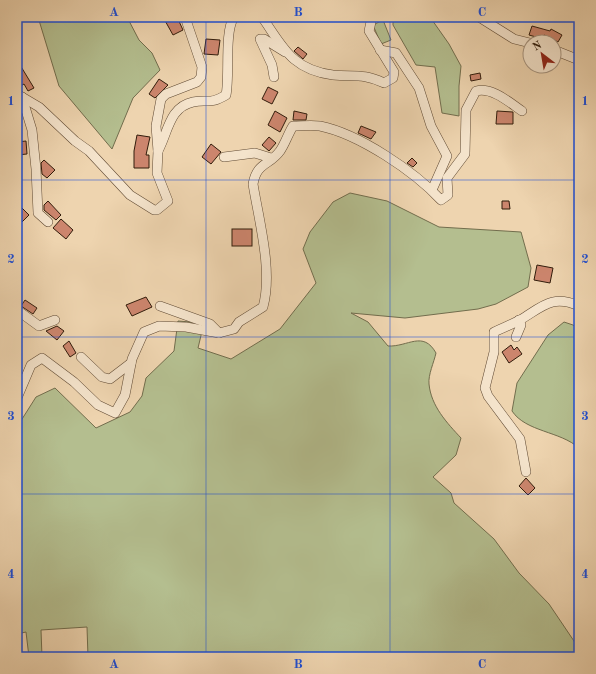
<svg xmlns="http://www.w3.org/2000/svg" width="596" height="674" viewBox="0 0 596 674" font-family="'Old Standard TT',serif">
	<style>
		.green { fill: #b4be8f; stroke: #726d4d }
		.building { fill: #cc856d; stroke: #311c0b }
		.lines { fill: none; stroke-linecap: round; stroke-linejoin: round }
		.minor-casing { stroke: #604a34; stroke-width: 10 }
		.minor { stroke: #f4e3cb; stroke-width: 9 }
		.grid { fill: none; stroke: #1d4ed8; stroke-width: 1; stroke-opacity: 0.55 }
		.neatline { fill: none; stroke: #1d4ed8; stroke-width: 1.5 }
		.grid-label { font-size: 13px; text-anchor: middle; font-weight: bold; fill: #1d4ed8 }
	</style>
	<rect width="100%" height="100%" fill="#eed4af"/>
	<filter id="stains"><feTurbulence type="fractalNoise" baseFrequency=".005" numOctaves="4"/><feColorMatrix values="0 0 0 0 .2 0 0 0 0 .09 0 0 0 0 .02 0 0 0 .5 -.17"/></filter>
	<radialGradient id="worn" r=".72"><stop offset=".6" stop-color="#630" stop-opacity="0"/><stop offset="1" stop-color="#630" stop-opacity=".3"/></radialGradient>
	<!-- green -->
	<g class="green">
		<polygon points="38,17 127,17 139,40 152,53 160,70 133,98 112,149 59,86"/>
		<polygon points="393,17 430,17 449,44 461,66 459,86 459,116 442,113 435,67 416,65 393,25"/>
		<polygon points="383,20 391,40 381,44 373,25"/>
		<path d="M350 193 387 201 439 227 521 232 531 268 528 287 496 304 478 309 405 318 351 313 368 322 388 346C408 347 423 330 436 353 434 362 428 375 429 384 431 406 447 423 461 438L456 455 433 477 451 493 454 503 494 539 519 573 549 604 578 647 579 646V657H88L87 627 41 630 42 657H29L26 632 17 634V427L36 397 55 388 96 428 130 412 142 396 146 378 174 351 178 321 204 323 198 348 231 359 280 329 316 283 303 249 310 232 333 202Z"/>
		<path d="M564 322 573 325 579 330V448C560 431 526 432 512 411L517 383 548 335Z"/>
	</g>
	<!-- building -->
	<g class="building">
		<polygon points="163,17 177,17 183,30 173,35"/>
		<polygon points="532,26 550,31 551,29 562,35 558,42 544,35 543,39 529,35"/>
		<polygon points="206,39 220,40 218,55 204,54"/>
		<polygon points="298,47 307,54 303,59 294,51"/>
		<polygon points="17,60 34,88 28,91 24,84 17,88"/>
		<polygon points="480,73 481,79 471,81 470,75"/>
		<polygon points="159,79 168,85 155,98 149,94"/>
		<polygon points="268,87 278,92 272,104 262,99"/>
		<polygon points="275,111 287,118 280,132 268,125"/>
		<polygon points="294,111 307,114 306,120 293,120"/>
		<polygon points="497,111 513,112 513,124 496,124"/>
		<polygon points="361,126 376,132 371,139 358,133"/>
		<polygon points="137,135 150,137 146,155 149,155 149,168 134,168 134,151"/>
		<polygon points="269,137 276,143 269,151 262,145"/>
		<polygon points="26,141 27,154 17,155 17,142"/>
		<polygon points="211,144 221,152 211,164 202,157"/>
		<polygon points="412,158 417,163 413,167 407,163"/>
		<polygon points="44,160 55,170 47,178 42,174 41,163"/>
		<polygon points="48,201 61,215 56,220 44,210 44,205"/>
		<polygon points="502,201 509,201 510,209 502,209"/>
		<polygon points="20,206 29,215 22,222 17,218 17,209"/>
		<polygon points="61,219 73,230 66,239 53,228"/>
		<rect x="232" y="229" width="20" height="17"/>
		<polygon points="537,265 553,268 550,283 534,280"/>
		<polygon points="146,297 152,307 132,316 126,305"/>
		<polygon points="25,300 37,308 33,314 21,306"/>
		<polygon points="57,326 64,331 57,340 46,331"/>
		<polygon points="69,341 76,353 70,357 63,346"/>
		<polygon points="511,345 514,350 517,347 522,354 509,363 502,352"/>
		<polygon points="526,478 535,488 528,495 519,486"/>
	</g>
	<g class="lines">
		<!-- minor casing -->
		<g class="minor-casing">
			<g id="minor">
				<path d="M262 17C283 47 292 70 333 75 354 77 363 73 384 83L393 78 394 72 369 31 372 17"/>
				<polyline points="479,17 514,39 530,43"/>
				<polyline points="380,50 396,53 419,88 431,126 447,156 432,190"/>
				<polyline points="554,50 579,60"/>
				<polyline points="274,77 272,65 260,39 264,39 285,52"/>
				<polyline points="17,94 39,107 75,141 89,151 130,195 154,210 157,210 168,201 157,173 158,151 156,126 161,99 166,94 197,82 201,77 202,67 185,17"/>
				<polyline points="22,97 32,130 36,169 38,213 48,222"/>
				<path d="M158 151C168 133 169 107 193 102 209 99 209 105 226 95 230 76 224 32 234 17"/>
				<polyline points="224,157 255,153 271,158"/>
				<polyline points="160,306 210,324 219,333"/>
				<polyline points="17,310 39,326 55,320"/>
				<polyline points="516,337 521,325 519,320"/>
				<polyline points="81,357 102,377 110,379 131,363"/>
				<path d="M17 398 31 365 42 358 74 382 98 405 115 413 125 395 132 359 144 332 159 326 186 327 219 333 234 329 239 322 263 307C273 271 259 221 253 184 257 162 269 166 280 151 285 144 288 134 293 126 301 126 312 125 320 126 359 134 414 171 441 200L448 195 447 178 465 154 466 110 476 91C492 87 509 102 522 111"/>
				<path d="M526 472 520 439 488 396 485 388 494 352V332C503 328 512 324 520 320 542 307 552 294 579 306"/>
			</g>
		</g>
		<!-- minor -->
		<use href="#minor" class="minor"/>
	</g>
	<!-- grid -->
	<path class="grid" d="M206 17V657M390 17V657M17 180H579M17 337H579M17 494H579"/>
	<!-- margin -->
	<rect width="596" height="674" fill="none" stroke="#eed4af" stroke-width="44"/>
	<!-- north arrow -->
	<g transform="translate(542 54) rotate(329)"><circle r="19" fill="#f4e3cb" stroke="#a6937e"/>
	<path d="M0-3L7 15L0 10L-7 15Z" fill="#8f2418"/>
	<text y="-6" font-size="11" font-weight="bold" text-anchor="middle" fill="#311c0b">N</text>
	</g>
	<rect x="22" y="22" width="552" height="630" class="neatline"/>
	<g class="grid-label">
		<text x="114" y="16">A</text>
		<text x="298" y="16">B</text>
		<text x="482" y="16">C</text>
		<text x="11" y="105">1</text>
		<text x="585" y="105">1</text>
		<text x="11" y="263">2</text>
		<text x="585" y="263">2</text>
		<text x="11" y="420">3</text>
		<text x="585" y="420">3</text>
		<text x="11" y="578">4</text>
		<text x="585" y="578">4</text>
		<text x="114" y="668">A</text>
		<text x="298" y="668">B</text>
		<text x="482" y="668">C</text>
	</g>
	<rect width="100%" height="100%" filter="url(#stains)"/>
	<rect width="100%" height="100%" fill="url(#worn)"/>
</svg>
